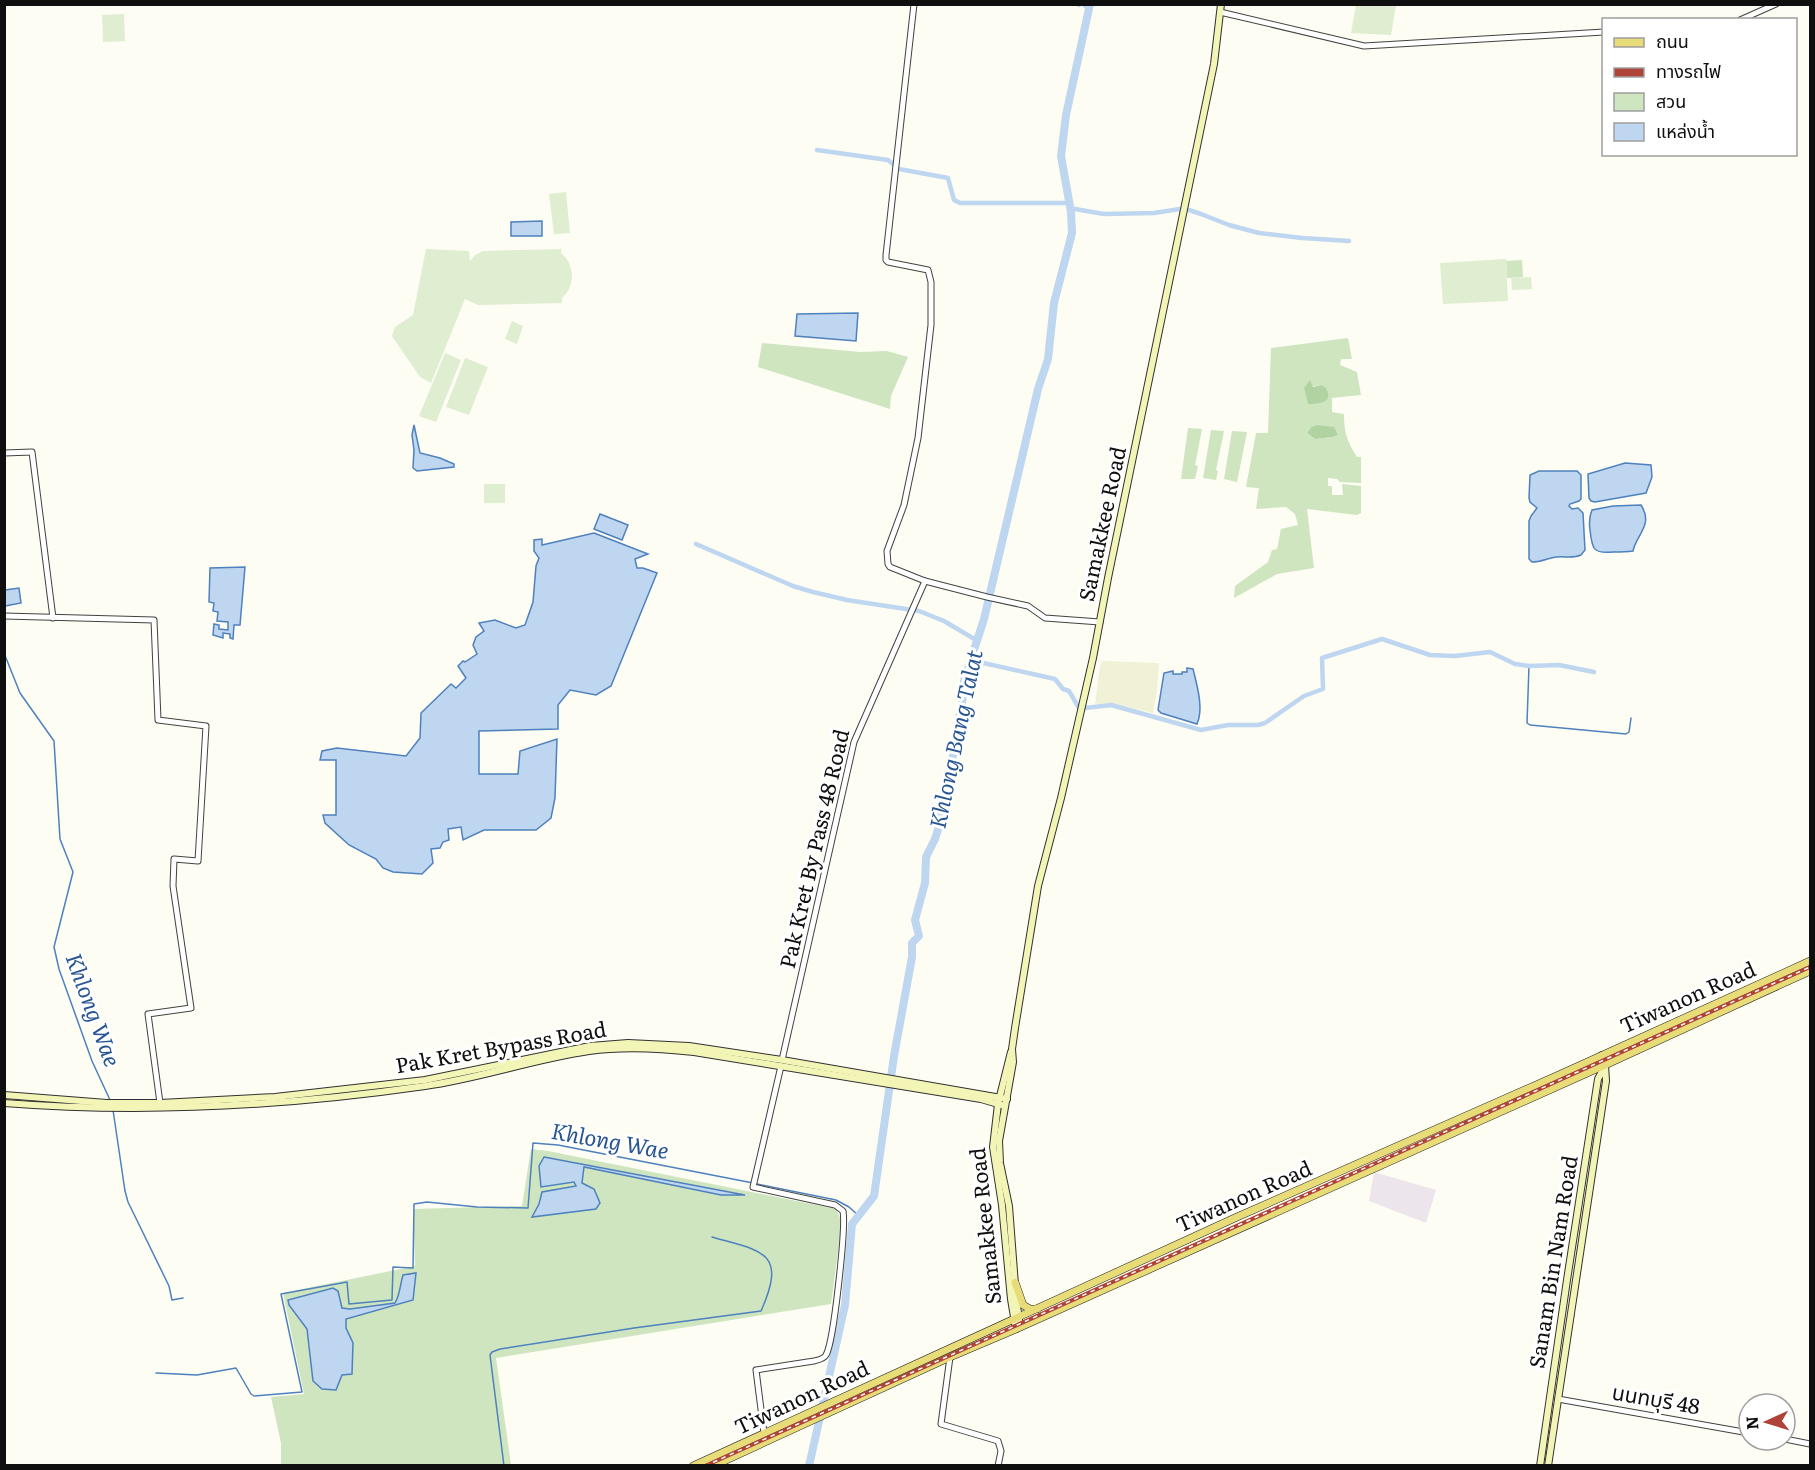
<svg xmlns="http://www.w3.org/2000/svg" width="1815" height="1470" viewBox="0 0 1815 1470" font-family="Literata,'Noto Sans Thai',serif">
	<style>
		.industrial { fill: #ede5ec }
		.farmland { fill: #f0f1d6 }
		.green { fill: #cee5c0; fill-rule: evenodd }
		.forest { fill: #b1d3a1 }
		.pitch { fill: #dfedd1 }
		.water { fill: #bed6ef; stroke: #4e81bd; stroke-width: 1.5 }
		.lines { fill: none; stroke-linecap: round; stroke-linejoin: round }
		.stream { stroke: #4e81bd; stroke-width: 1.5 }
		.canal { stroke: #bed6ef; stroke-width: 4.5 }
		.river { stroke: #bed6ef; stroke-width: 8 }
		.tertiary-casing { stroke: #424242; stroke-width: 7 }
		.secondary-casing { stroke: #313131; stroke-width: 8 }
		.primary-casing { stroke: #202020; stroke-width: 8 }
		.tertiary { stroke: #fff; stroke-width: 5 }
		.secondary { stroke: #f3f5b7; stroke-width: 6 }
		.primary { stroke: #e8dc79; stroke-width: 7 }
		.rail-casing { stroke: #af4338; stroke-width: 4 }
		.rail { stroke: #fff; stroke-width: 1.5; stroke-dasharray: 4.5; stroke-linecap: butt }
		.labels { text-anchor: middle; stroke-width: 6; stroke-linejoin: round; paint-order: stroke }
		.street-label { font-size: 21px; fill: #0f0f0f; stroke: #fff }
		.water-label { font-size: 22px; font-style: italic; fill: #275593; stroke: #fff }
	</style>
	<rect width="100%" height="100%" fill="#fdfdf3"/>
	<!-- industrial -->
	<polygon class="industrial" points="1374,1172 1436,1190 1426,1223 1369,1201"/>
	<!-- farmland -->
	<polygon class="farmland" points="1103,661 1159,663 1157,691 1153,713 1110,703 1095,704 1100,665"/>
	<!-- green -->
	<g class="green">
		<polygon points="1522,260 1523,277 1507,278 1506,261"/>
		<path d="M1348 338 1352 359H1341L1340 365 1357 372 1361 395 1332 398V412L1344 414C1344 433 1347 441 1357 457H1361V483L1340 482 1337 479 1328 478V486H1332V495H1343L1342 484 1361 486V513L1357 515 1307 509 1314 568 1277 574 1234 598 1235 586 1268 562 1272 550 1277 549 1281 529 1298 525 1295 514 1286 507 1256 509 1259 488 1246 487 1256 433H1268L1271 348ZM1321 385 1326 401 1308 404 1304 388ZM1317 425 1338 435 1333 437 1315 439 1307 433 1311 427Z"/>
		<polygon points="762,343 860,352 887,351 908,357 891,396 890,409 758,367"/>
		<polygon points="1188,428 1202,429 1195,465 1198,466 1195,479 1181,479"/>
		<polygon points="1211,430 1224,431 1216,470 1218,471 1216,480 1203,478"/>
		<polygon points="1232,431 1247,432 1237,482 1224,479"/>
		<polygon points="531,1149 548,1151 836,1209 842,1222 831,1304 496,1358 511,1465 281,1465 281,1443 271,1397 304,1394 283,1293 415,1266 413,1209 522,1206"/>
	</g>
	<!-- forest -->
	<g class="forest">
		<path d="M1310 380 1313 387 1321 385 1325 387C1335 402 1321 404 1308 404L1304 388Z"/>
		<polygon points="1317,425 1334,427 1338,435 1333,437 1315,439 1307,433 1311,427"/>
	</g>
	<!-- pitch -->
	<g class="pitch">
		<polygon points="1356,5 1396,5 1391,35 1351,33"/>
		<polygon points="124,14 125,41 103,42 102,15"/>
		<polygon points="566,192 570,233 554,234 549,194"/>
		<path d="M426 249 469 251 470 261 475 255 483 251 561 249V253C575 265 576 285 562 298V303L478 305 465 299 431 383 420 377 392 336 395 327 413 315Z"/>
		<polygon points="1506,259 1508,301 1443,304 1440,263"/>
		<polygon points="1531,277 1532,289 1512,290 1511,278"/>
		<polygon points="512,321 523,326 517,344 505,339"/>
		<polygon points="445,353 461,360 436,422 419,416"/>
		<polygon points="465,358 488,367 469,415 446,407"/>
		<rect x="484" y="484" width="21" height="19"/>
	</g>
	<!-- water -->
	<g class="water">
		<polygon points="542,221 542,236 511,236 511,222"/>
		<polygon points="858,313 856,341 795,336 797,314"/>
		<polygon points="414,425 420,453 440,458 454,464 454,467 417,471 413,468 414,450 412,435"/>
		<polygon points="1625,463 1651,465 1652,477 1646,493 1595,502 1591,501 1589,498 1588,474"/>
		<path d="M1539 471H1577L1581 475V499L1579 501 1570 504 1569 506 1572 509 1578 508 1583 513 1585 550 1581 555C1572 559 1565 556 1557 557 1548 558 1541 562 1532 562L1529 559V521L1531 516 1537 508 1530 502 1529 498 1530 475Z"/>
		<path d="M1641 505C1654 525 1636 535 1633 551 1626 552 1620 552 1613 552 1593 554 1592 549 1590 530 1589 523 1589 517 1592 510L1613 506Z"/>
		<polygon points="600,514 628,525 622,540 594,529"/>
		<polygon points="594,533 648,554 635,559 637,568 643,568 657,573 611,686 596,695 570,690 558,705 558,729 479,731 479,774 518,774 520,751 557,739 555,798 551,818 536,830 484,830 463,840 461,827 448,829 449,840 443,842 440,848 431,849 433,863 422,874 393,872 383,868 376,859 349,845 325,823 323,815 336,815 336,760 320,760 322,751 337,748 406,756 420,738 421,713 451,684 456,688 466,678 458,666 463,661 465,662 477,654 473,645 476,637 484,631 479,623 495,620 516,628 525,625 533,602 536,566 539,558 534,551 534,540 542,539 542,545"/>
		<polygon points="245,567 240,625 234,625 233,639 230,638 230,634 223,633 223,638 213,635 214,624 219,625 219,629 228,630 228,622 217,621 218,612 213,611 214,603 209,602 210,568"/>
		<polygon points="19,588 21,603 5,606 5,590"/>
		<path d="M1187 668 1193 669C1197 685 1204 709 1197 724L1161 713 1158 710 1164 673 1173 671V674H1182V672H1187Z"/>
		<polygon points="544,1157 745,1195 721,1195 584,1167 582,1183 594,1189 600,1203 596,1209 532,1217 539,1204 542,1192 576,1186 574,1182 541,1187 539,1166"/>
		<path d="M416 1273 413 1300 346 1319V1328L353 1343 352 1374 342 1375 336 1390 322 1389 313 1381 307 1329 289 1305 288 1300 333 1288 338 1291 342 1308 350 1309 395 1303C400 1295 400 1285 403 1275Z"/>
	</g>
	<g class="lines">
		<!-- stream -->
		<g class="stream">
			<polyline points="4,653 20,693 54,741 60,839 73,872 54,947 59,969 92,1061 110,1100"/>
			<polyline points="1529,666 1527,723 1530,725 1626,734 1629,732 1631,718"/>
			<polyline points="113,1110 125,1191 128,1202 169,1286 172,1300 183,1298"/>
			<polyline points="757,1184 836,1200 849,1207 859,1216"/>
			<polyline points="156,1373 197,1375 236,1368 251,1394 254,1396 302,1392 281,1294 347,1282 349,1304 392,1300 393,1267 413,1268 414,1204 427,1202 477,1207 528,1208 533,1143 558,1145 753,1183"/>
			<path d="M504 1466 490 1355 492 1352 500 1349 634 1328 761 1311C788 1251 761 1251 712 1237"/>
		</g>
		<!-- canal -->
		<g class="canal">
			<polyline points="1078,4 1079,5"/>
			<polyline points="1085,6 1090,7"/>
			<polyline points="817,150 888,160 899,169 948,178 954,200 960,203 1069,203"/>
			<polyline points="1069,208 1104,214 1154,213 1180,209 1189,210 1201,214 1229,225 1259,233 1302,238 1349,241"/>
			<polyline points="696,544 793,586 813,592 847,600 919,611 944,621 976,640"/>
			<polyline points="970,660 1055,679 1063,689 1069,691 1079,708"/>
			<polyline points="1085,708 1111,705 1201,730 1228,725 1258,725 1265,723 1304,696 1323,689 1322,658 1382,639 1430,655 1455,656 1490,652 1515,664 1529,666 1559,665 1594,672"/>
		</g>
		<!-- river -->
		<polyline class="river" points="809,1466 845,1305 852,1224 874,1196 894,1056 912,957 912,943 919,936 915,920 925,883 926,857 935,839 940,823 940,808 956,744 957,726 962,705 964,681 984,619 1038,389 1048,359 1054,303 1072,233 1071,212 1061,156 1066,115 1090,4"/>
		<!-- tertiary casing -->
		<g class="tertiary-casing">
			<g id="tertiary">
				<polyline points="914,4 886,255 886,260 888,262 928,270 931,282 931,325 918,438 904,505 887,551 888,564 890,567 925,581 987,597 1028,606 1045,618 1100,622"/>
				<polyline points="1220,12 1364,46 1604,32"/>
				<polyline points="1740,20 1776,4"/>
				<polyline points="4,453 32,452 53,618"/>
				<polyline points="4,616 154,620 158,720 206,726 198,861 174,859 173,886 191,1008 148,1014 160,1103"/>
				<polyline points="782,1060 854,742 925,581"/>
				<polyline points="950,1357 941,1424 998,1441 1001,1451 998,1466"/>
				<polyline points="1558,1399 1749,1433"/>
				<path d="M764 1433 756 1370 814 1361C818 1360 824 1359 826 1355 834 1341 846 1227 843 1211L835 1205 753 1187 781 1066"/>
				<polyline points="1785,1439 1810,1444"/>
			</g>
		</g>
		<!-- secondary casing -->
		<g class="secondary-casing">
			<g id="secondary">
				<polyline points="1011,1052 998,1104 993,1147 1002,1205 1011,1299 1016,1329"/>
				<polyline points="4,1095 107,1103 160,1103 275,1097 425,1080 590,1046 628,1043 689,1046 782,1060 1007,1099"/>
				<path d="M4 1103C145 1114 286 1106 425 1086 481 1078 534 1059 589 1051 624 1046 659 1048 694 1052L981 1099 1005 1106"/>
				<polyline points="1020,1327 1016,1298 1009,1206 1000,1163 999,1141 1013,1062 1012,1049 1015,1028 1038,886 1061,798 1093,658 1108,578 1214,64 1221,4"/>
				<polyline points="1540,1466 1567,1280 1598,1079 1605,1066"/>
				<polyline points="1548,1466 1606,1081 1605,1065 1602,1055"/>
			</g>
		</g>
		<!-- primary casing -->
		<g class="primary-casing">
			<g id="primary">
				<polyline points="1015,1282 1023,1305 1030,1309 1037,1309"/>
				<polyline points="693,1466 1237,1217 1561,1074 1810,961"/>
				<polyline points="713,1466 950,1357 1016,1329 1605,1065 1810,971"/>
			</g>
		</g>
		<!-- tertiary -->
		<use href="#tertiary" class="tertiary"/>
		<!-- secondary -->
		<use href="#secondary" class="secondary"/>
		<!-- primary -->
		<use href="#primary" class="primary"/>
		<!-- rail casing -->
		<g class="rail-casing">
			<polyline id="rail" points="705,1466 1810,967"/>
		</g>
		<!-- rail -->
		<use href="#rail" class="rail"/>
	</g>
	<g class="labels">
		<!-- street labels -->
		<g class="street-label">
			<text transform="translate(1103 524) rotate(-78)" y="7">Samakkee Road</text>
			<text transform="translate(815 849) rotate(-77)" y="7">Pak Kret By Pass 48 Road</text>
			<text transform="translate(1688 998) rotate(-24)" y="7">Tiwanon Road</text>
			<text transform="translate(501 1048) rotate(-10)" y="7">Pak Kret Bypass Road</text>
			<text transform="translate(1244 1197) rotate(-24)" y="7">Tiwanon Road</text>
			<text transform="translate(986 1226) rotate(-96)" y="7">Samakkee Road</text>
			<text transform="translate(1554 1262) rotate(-81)" y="7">Sanam Bin Nam Road</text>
			<text transform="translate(802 1398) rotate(-25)" y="7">Tiwanon Road</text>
			<text transform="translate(1656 1400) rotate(10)" y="7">นนทบุรี 48</text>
		</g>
		<!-- water labels -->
		<g class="water-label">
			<text transform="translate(956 739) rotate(-78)" y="8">Khlong Bang Talat</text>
			<text transform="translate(93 1010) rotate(70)" y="8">Khlong Wae</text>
			<text transform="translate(610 1141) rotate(10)" y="8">Khlong Wae</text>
		</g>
	</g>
	<!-- border -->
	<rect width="1815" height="1470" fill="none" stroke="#0f0f0f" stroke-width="12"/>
	<!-- legend -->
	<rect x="1602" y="18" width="195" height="138" fill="#ffffff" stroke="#9f9f9f" stroke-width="1.5"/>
	<rect x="1614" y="38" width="30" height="9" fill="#e8dc79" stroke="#9f9f9f" stroke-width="1.5"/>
	<text x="1656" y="48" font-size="18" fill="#0f0f0f">ถนน</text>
	<rect x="1614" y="68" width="30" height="9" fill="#af4338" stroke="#9f9f9f" stroke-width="1.5"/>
	<text x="1656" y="78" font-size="18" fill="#0f0f0f">ทางรถไฟ</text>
	<rect x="1614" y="93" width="30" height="18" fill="#cee5c0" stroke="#9f9f9f" stroke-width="1.5"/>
	<text x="1656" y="108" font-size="18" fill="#0f0f0f">สวน</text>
	<rect x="1614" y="123" width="30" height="18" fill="#bed6ef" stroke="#9f9f9f" stroke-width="1.5"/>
	<text x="1656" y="138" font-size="18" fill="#0f0f0f">แหล่งน้ำ</text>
	<!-- north arrow -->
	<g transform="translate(1767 1422) rotate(266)"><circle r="28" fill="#ffffff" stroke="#9f9f9f" stroke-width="1.5"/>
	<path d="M0-4.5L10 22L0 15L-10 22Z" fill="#af4338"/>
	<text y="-9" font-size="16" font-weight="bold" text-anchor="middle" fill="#0f0f0f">N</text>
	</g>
</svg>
